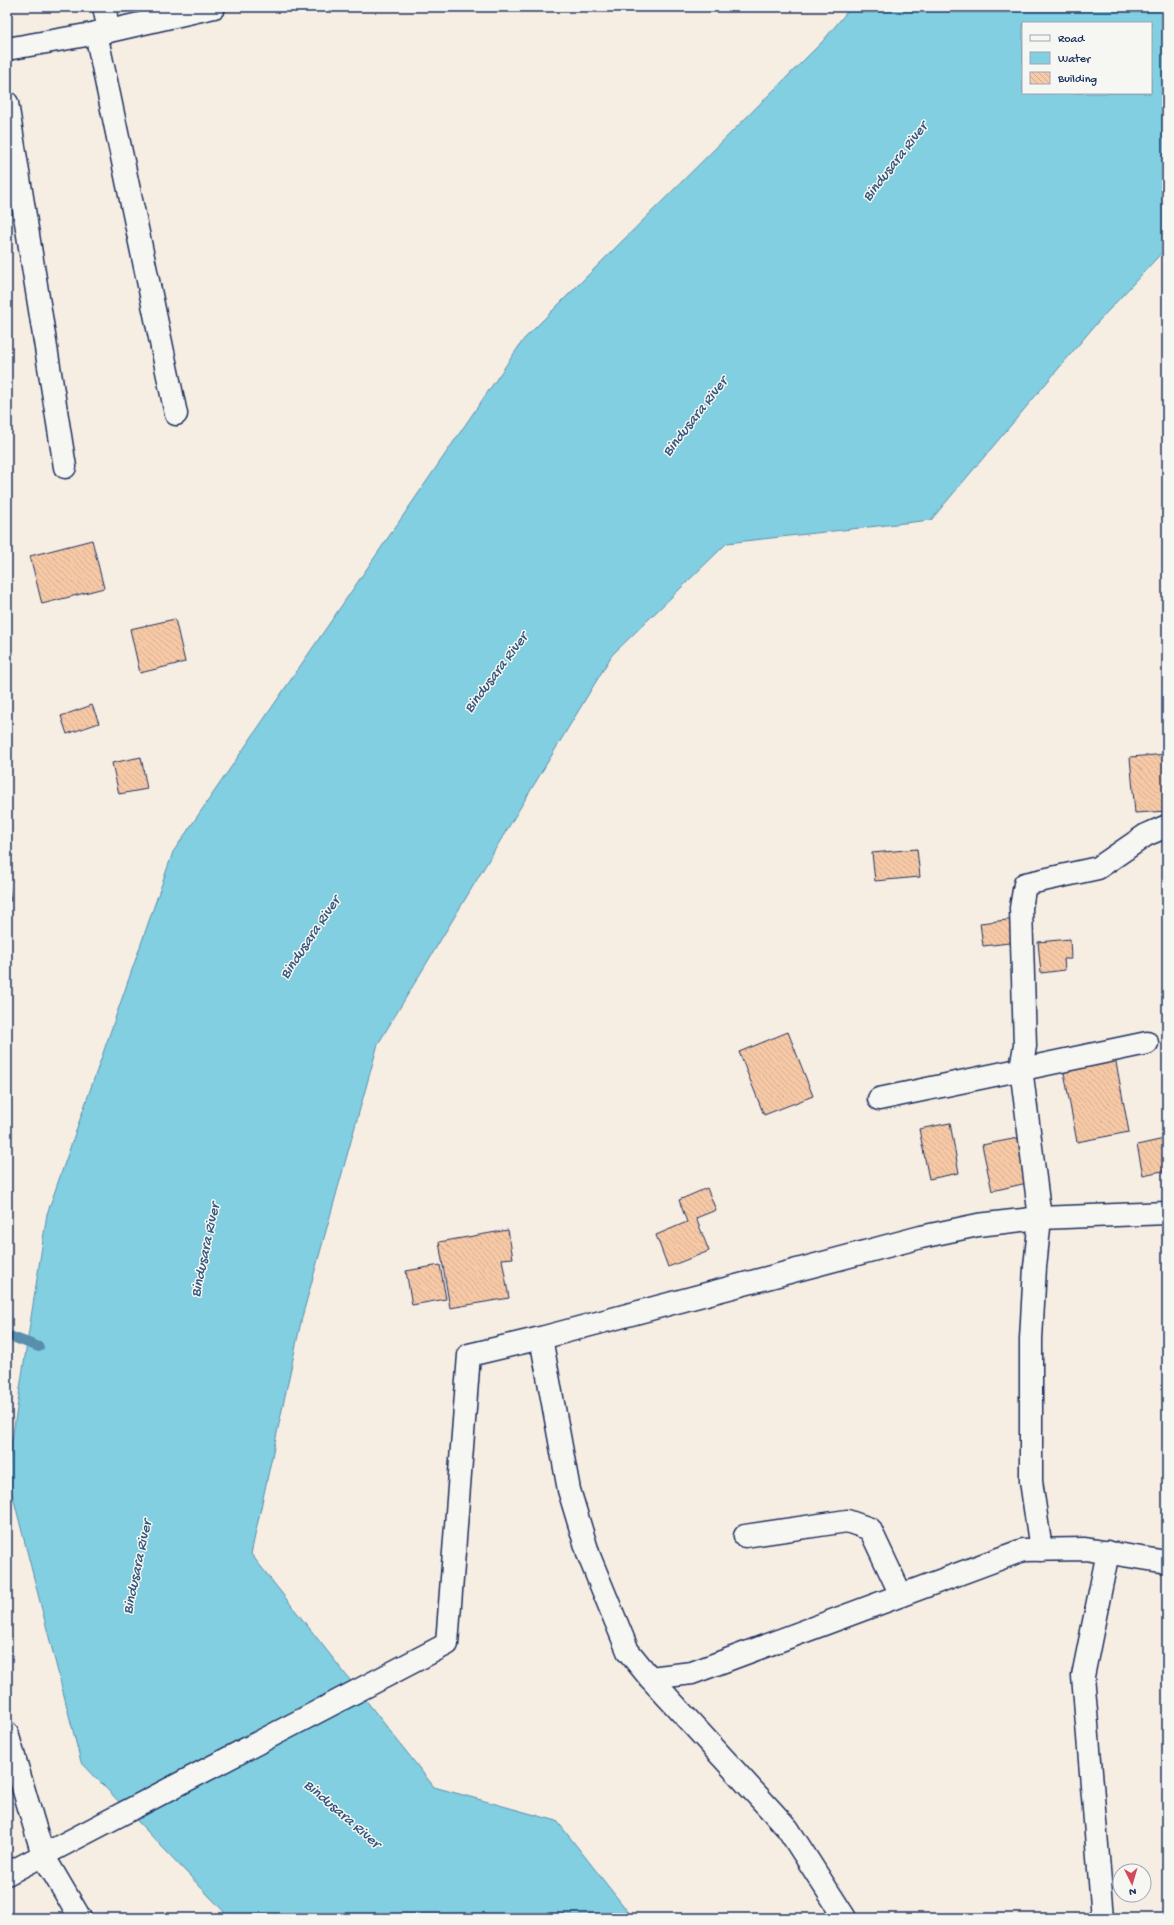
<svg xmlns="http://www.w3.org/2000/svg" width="1174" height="1925" viewBox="0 0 1174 1925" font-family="'Gochi Hand',sans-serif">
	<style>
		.water { fill: #82cfe1; stroke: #598fad; fill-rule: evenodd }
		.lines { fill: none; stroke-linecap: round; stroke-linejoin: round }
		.stream { stroke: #598fad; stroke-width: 10 }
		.building { fill: url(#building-back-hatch); stroke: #1b2f5e }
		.minor-casing { stroke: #1b2f5e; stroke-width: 25 }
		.major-casing { stroke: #1b2f5e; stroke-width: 25 }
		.minor { stroke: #f6f6f2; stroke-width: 22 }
		.major { stroke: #f6f6f2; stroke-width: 22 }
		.labels { text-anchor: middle; stroke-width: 3; stroke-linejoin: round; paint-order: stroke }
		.water-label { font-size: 15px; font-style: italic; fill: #35577f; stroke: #f6f6f2 }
	</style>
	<defs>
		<pattern id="building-back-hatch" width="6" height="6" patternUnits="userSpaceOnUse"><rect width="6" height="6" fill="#f7c9a6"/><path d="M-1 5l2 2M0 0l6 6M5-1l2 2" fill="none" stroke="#d3ad91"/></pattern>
	</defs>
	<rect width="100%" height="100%" fill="#f6ede3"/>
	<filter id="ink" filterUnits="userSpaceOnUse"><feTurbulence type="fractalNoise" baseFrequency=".025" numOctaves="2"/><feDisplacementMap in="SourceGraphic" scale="8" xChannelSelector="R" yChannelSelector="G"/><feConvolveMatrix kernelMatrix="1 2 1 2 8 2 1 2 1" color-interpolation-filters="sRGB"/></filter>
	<g filter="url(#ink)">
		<!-- water -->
		<path class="water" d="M851 7H1167V247L1096 324 931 520 727 543 612 655 378 1044 302 1317 251 1554 434 1787 557 1821 633 1918H230L81 1762 7 1473 47 1214 173 852 524 339 823 41ZM1023 23H1151V93H1023Z"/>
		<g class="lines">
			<!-- stream -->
			<polyline class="stream" points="7,1335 39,1347"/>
		</g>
		<!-- building -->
		<g class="building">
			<polygon points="92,540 104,588 42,604 30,556"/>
			<polygon points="175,619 185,662 140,673 130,629"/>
			<polygon points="92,705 99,723 67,734 61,716"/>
			<polygon points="1167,754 1167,811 1135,813 1130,757"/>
			<polygon points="141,757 147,789 119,794 112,763"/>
			<polygon points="917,849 920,877 875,881 872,853"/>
			<polygon points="7,874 11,901 7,901"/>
			<polygon points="1016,919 1018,942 983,946 980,923"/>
			<polygon points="1070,939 1071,959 1064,959 1065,970 1041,973 1038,942"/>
			<polygon points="788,1032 813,1096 764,1115 739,1052"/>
			<polygon points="1115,1057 1129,1132 1077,1142 1063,1067"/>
			<polygon points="950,1123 959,1173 929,1179 919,1129"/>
			<polygon points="1018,1138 1027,1183 992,1191 982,1145"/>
			<polygon points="1164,1139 1167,1152 1167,1170 1143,1175 1137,1145"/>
			<polygon points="707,1188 716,1210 696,1218 709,1251 668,1267 656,1235 687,1222 679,1200"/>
			<polygon points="508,1230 513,1258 502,1259 509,1298 450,1308 439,1242"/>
			<polygon points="440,1265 446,1299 412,1305 406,1271"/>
		</g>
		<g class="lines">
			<!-- minor casing -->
			<g class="minor-casing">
				<g id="minor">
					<polyline points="104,7 109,31"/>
					<polyline points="96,33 176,414"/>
					<polyline points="7,49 109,31 214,7"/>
					<polyline points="7,103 65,467"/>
					<polyline points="879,1099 1147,1043"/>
					<polyline points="541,1338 569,1490 589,1556 628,1651 650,1678 692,1673 1023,1550 1085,1549 1167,1562"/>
					<polyline points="745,1536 847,1521 870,1529 901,1595"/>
					<polyline points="1041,1550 1031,1481 1031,1339 1035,1267 1040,1218 1021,1068 1025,1046 1021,908 1025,884 1098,868 1146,835 1167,826"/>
					<polyline points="650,1678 788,1829 845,1918"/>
					<polyline points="7,1874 447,1644 469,1355 541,1338 921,1237 978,1225 1040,1218 1167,1213"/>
					<polyline points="1103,1918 1083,1676 1108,1552"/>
				</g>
			</g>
			<!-- major casing -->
			<g class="major-casing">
				<polyline id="major" points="7,1733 43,1855 80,1918"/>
			</g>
			<!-- minor -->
			<use href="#minor" class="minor"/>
			<!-- major -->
			<use href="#major" class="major"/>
		</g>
	</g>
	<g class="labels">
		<!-- water labels -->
		<g class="water-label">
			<text transform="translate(894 161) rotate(-52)" y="5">Bindusara River</text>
			<text transform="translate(694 416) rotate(-52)" y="5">Bindusara River</text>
			<text transform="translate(495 672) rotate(-53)" y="5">Bindusara River</text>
			<text transform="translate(309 937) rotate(-56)" y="5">Bindusara River</text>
			<text transform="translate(204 1250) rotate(-78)" y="5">Bindusara River</text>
			<text transform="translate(136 1567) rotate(-78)" y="5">Bindusara River</text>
			<text transform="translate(343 1813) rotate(41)" y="5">Bindusara River</text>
		</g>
	</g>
	<!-- margin -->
	<rect width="1174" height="1925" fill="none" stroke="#f6f6f2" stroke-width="24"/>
	<rect x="12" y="12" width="1150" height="1901" fill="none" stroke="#1b2f5e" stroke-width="1.5" filter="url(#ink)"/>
	<!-- legend -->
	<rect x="1022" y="22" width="130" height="72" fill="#f6f6f2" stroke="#9ea6b7"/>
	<rect x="1030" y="35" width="20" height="6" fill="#f6f6f2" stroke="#9ea6b7"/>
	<text x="1058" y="42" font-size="12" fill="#1b2f5e">Road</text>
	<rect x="1030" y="52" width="20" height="12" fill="#82cfe1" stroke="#9ea6b7"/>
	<text x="1058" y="62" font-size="12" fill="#1b2f5e">Water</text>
	<rect x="1030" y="72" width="20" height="12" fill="url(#building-back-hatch)" stroke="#9ea6b7"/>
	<text x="1058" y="82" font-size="12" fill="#1b2f5e">Building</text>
	<!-- north arrow -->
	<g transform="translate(1132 1883) rotate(175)"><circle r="19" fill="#f6f6f2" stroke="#9ea6b7"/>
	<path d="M0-3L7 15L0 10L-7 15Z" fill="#d1495b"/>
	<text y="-6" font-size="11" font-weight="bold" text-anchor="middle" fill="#1b2f5e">N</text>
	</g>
</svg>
